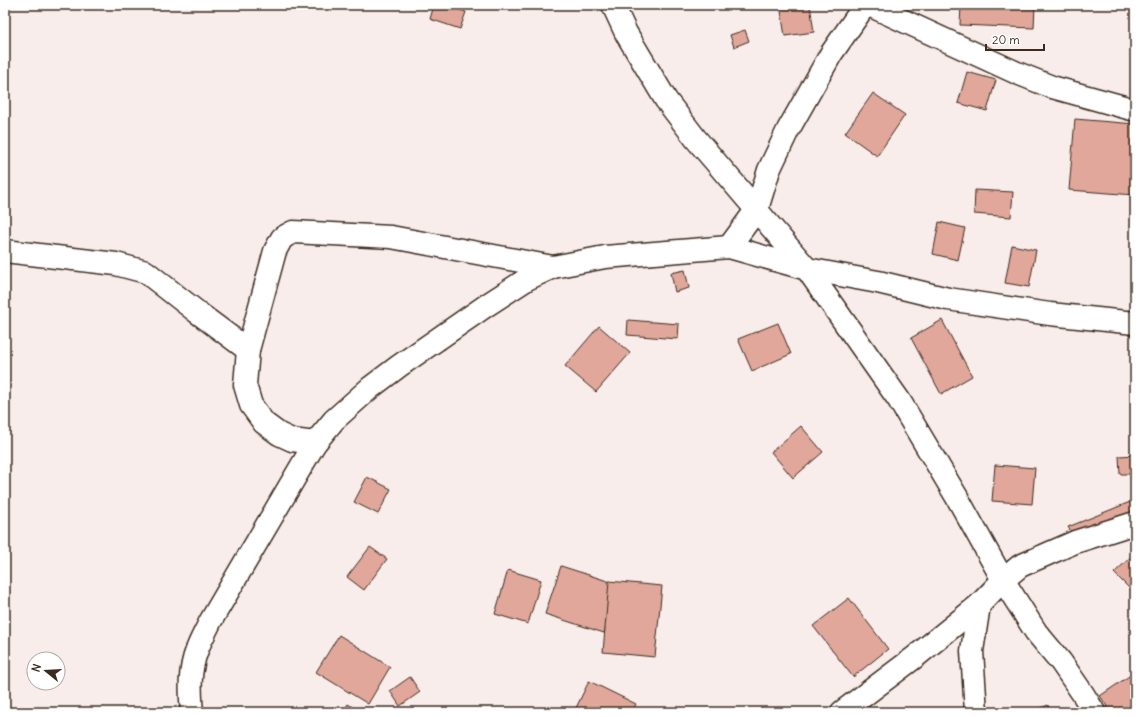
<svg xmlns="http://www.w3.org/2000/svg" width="1140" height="717" viewBox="0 0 1140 717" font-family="Delius,sans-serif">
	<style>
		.building { fill: #e0a79a; stroke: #3b2a1e }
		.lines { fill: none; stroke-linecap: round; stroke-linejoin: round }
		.minor-casing { stroke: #3b2a1e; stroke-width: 25 }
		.minor { stroke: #fff; stroke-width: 22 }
	</style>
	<rect width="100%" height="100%" fill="#f9edeb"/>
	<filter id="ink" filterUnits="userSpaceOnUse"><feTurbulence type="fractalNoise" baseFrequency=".025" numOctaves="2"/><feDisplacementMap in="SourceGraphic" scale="8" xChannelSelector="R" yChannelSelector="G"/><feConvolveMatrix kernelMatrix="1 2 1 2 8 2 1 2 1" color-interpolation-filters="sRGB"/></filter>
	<g filter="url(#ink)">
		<!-- building -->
		<g class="building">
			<polygon points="434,5 446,5 466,12 460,29 430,19"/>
			<polygon points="780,5 810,5 814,32 785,36"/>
			<polygon points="961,5 1035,5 1034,28 960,25"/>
			<polygon points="745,30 749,41 734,47 730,35"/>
			<polygon points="967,72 996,80 987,111 958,103"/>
			<polygon points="873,93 905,115 877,156 845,133"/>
			<polygon points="1075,119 1135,124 1135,195 1069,190"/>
			<polygon points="975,190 1013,192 1011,217 974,214"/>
			<polygon points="939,222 965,228 958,260 933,254"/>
			<polygon points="1012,245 1036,250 1029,287 1005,283"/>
			<polygon points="685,270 689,288 675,292 671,273"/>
			<polygon points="628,320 679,324 678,339 627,335"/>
			<polygon points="942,320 972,376 941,394 911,338"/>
			<polygon points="778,323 791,354 752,371 738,339"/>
			<polygon points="599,326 630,353 596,392 565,366"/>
			<polygon points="801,426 823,452 793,478 771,452"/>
			<polygon points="1135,455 1135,474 1120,474 1119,456"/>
			<polygon points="995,465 1035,468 1032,504 992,501"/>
			<polygon points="367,477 391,489 378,514 354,502"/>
			<polygon points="1135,500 1135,516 1075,538 1068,527"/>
			<polygon points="370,547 387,559 364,590 347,577"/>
			<polygon points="1135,553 1135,594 1114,573"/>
			<polygon points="561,566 620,585 604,633 545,614"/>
			<polygon points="508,570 541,580 528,624 495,614"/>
			<polygon points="609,581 662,586 655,657 603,652"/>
			<polygon points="849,598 888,649 853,677 813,626"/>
			<polygon points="339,635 390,667 368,704 316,672"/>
			<polygon points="1135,672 1135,712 1111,712 1100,696"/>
			<polygon points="410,677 420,692 400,706 390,691"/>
			<polygon points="589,681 636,704 632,712 574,712"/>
			<polygon points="348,704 361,712 343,712"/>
			<polygon points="1048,705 1050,712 1031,712"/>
		</g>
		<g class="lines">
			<!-- minor casing -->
			<g class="minor-casing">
				<g id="minor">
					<polyline points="613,5 626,33 666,100 696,139 807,269 899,400 958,499 1003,580 1036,632 1061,662 1083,694 1094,712"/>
					<polyline points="869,5 1017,73 1052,87 1135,110"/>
					<polyline points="729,247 757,209 769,170 788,130 831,54 865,5"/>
					<polyline points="5,251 116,264 146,272 197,312 248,350"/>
					<polyline points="315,443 292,440 279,434 264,423 251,405 245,385 248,350 275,251 282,238 293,232 391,237 553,267"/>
					<path d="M192 712C190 691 189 670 197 650 200 641 206 631 210 622L315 443 334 420 370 388 399 366 487 305 527 279 553 267 605 257 729 247 807 269 878 282 948 299 1050 314 1135 323"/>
					<polyline points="842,712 915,657 979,605 1003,580 1020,566 1075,542 1135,523"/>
					<polyline points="976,712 972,651 979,605"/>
				</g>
			</g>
			<!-- minor -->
			<use href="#minor" class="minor"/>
		</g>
	</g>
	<!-- margin -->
	<rect width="1140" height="717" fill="none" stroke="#fff" stroke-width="20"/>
	<rect x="10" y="10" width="1120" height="697" fill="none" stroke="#3b2a1e" stroke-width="1.5" filter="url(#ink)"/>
	<!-- north arrow -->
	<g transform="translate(46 671) rotate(288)"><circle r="19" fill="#ffffff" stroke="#b1aaa5"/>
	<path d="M0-3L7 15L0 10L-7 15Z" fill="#3b2a1e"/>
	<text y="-6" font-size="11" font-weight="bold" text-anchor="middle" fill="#3b2a1e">N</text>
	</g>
	<!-- scale -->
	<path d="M986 44v6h58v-6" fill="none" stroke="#3b2a1e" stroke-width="2"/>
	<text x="992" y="44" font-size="12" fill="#3b2a1e" stroke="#ffffff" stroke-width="3" paint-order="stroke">20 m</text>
</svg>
